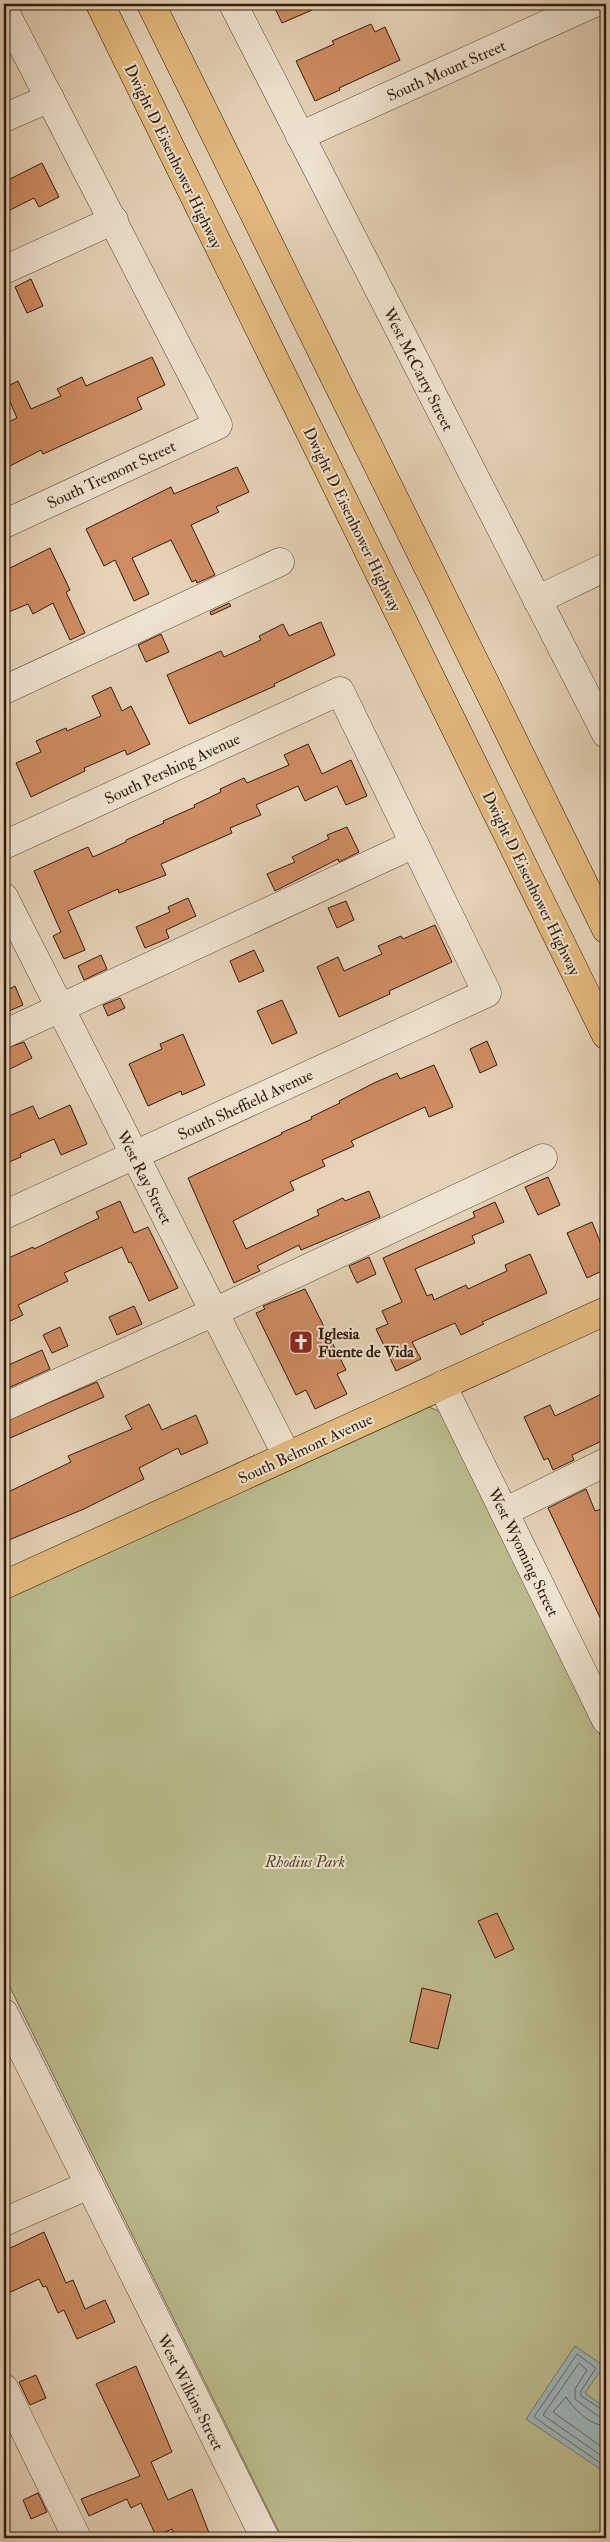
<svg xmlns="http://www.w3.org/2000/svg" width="610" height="2542" viewBox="0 0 610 2542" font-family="'IM FELL Double Pica',serif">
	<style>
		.green { fill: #baba8b; stroke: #766b4a }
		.water { fill: #9bb5b9; stroke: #717873 }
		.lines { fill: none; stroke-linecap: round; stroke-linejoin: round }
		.shore { stroke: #666862; stroke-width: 1 }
		.building { fill: #cf8b62; stroke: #311c0a }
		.minor-casing { stroke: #5e4a35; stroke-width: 29 }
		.major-casing { stroke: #311c0a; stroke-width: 29 }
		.highway-casing { stroke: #311c0a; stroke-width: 29 }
		.minor { stroke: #eee2d0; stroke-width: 28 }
		.major { stroke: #e2b97c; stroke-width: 28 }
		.highway { stroke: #e2b97c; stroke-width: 28 }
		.labels { text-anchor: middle; stroke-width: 4; stroke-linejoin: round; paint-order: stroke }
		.street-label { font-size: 16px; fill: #311c0a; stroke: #eee2d0 }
		.poi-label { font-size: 16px; font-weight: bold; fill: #311c0a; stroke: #eee2d0; text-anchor: start }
		.park-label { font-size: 16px; font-style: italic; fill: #5a4b31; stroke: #eee2d0 }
	</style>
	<rect width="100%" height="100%" fill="#e5d2b7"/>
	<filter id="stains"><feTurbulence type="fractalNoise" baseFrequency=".004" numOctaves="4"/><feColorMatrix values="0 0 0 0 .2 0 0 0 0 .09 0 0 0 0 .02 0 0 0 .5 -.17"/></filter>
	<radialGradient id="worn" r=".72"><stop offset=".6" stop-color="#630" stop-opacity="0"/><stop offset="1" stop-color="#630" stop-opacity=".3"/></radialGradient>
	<!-- green -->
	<polygon class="green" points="423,1405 442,1412 606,1747 606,2538 282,2538 4,1975 4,1595"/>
	<!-- water -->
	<polygon class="water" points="575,2346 604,2366 585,2393 606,2408 606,2473 526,2419"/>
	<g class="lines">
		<!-- shore -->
		<g class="shore">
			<polyline points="606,2412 581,2396 581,2391 596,2368 577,2354 534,2417 606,2467"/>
			<polyline points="606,2418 598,2416 575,2399 575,2389 587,2370 579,2363 543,2415 606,2459"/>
			<path d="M606 2426C589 2425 574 2409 566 2397L553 2412 606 2450"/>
		</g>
	</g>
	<!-- building -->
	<g class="building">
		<polygon points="273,4 326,4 282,23"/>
		<polygon points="371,24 375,32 385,27 400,60 339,88 340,90 315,101 296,61 334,44 332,41"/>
		<polygon points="42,163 59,197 39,207 34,198 4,213 4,182"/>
		<polygon points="31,279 43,306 27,313 15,287"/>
		<polygon points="152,357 165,385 137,398 142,409 43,454 41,450 4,469 4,424 17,418 4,388 18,381 31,409 61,396 57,389 82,377 86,386"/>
		<polygon points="237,467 249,492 216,507 219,512 191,525 215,575 197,583 196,580 192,582 171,540 132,558 149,594 134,601 115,560 104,566 86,529 171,487 174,494"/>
		<polygon points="50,548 70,590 66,592 85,633 70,640 53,603 33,614 28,604 4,614 4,571"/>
		<polygon points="229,603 231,606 211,615 210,612"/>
		<polygon points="321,622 335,655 274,684 275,686 189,724 167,675 221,651 224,657 261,640 259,636 283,624 289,636"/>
		<polygon points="161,634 169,652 146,662 138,645"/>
		<polygon points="111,687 122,711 131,706 150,744 127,755 125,750 84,768 85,771 31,797 16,763 41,752 36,741 66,728 67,731 101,716 92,696"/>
		<polygon points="308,744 322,774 351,760 367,796 346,805 337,786 305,801 298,786 256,805 261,815 230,828 232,833 161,864 166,875 119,893 118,889 68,911 85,950 64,959 53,936 61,932 34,871 88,847 93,857 126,842 126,840 164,823 163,821 195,807 194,805 221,792 220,789 244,778 247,783 289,765 284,755"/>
		<polygon points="347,827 359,852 339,862 338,859 275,891 267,874 295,862 292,857 329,839 327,835"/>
		<polygon points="188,898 196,916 166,930 169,938 145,948 136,927 170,912 168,907"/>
		<polygon points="346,901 354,920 337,928 328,908"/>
		<polygon points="435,925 452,962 389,991 390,994 339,1017 317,967 338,957 344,971 382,954 378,946 401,936 403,939"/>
		<polygon points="254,950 264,971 239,982 230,961"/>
		<polygon points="101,955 107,969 84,980 78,966"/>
		<polygon points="15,986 23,1005 9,1011 10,1014 4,1017 4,992"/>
		<polygon points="120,998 125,1008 108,1016 103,1005"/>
		<polygon points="282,1000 297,1033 272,1044 257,1011"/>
		<polygon points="183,1034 205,1085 182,1095 181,1091 148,1106 129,1064 162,1049 160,1044"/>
		<polygon points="487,1041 497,1065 480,1073 470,1049"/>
		<polygon points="24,1042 32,1058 4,1072 4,1049"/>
		<polygon points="434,1065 453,1107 429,1117 425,1107 351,1141 354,1146 322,1160 325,1166 290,1182 294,1190 233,1221 246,1249 319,1215 317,1210 343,1198 345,1201 369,1191 380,1217 301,1250 299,1245 257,1266 260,1271 234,1283 188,1178 282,1134 281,1133 312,1119 311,1117 340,1103 339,1101 374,1083 397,1073 400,1079"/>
		<polygon points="70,1105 87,1144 61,1155 54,1139 20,1154 21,1157 4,1164 4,1118 33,1106 39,1119"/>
		<polygon points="548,1177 560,1205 538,1215 525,1187"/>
		<polygon points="120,1201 134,1233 148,1227 178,1288 149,1301 131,1262 129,1263 122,1247 64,1273 68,1281 18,1305 23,1315 4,1324 4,1260 33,1247 34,1249 99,1218 96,1212"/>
		<polygon points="495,1202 504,1222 472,1236 475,1243 415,1269 427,1296 432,1294 434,1300 466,1285 468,1289 507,1271 505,1265 530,1254 547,1293 482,1322 484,1324 461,1335 455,1323 412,1342 421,1359 396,1371 376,1329 388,1324 382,1311 402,1302 383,1258 475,1217 473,1212"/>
		<polygon points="592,1222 606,1256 606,1269 587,1278 567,1233"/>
		<polygon points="369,1257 376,1274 357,1283 349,1266"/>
		<polygon points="305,1289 346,1370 337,1374 347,1394 315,1409 306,1390 296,1395 256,1313 265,1309 263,1306"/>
		<polygon points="134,1306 142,1324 117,1335 109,1317"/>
		<polygon points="60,1327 68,1346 52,1353 43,1335"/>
		<polygon points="42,1350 50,1369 4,1390 4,1367"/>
		<polygon points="97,1382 104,1397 10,1438 4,1422"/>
		<polygon points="606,1392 606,1439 572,1455 574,1460 553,1470 548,1458 544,1460 524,1417 550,1405 555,1416"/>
		<polygon points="149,1404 162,1430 196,1415 208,1443 181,1455 178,1448 139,1468 144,1479 84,1509 4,1542 4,1494 71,1462 68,1456 132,1429 125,1416"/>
		<polygon points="586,1489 595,1511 601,1509 606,1520 606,1536 601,1539 606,1551 606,1630 548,1508"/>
		<polygon points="497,1913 514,1949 495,1958 478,1921"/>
		<polygon points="422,1988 451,1995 438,2049 410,2042"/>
		<polygon points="44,2232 66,2283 73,2280 85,2309 105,2300 115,2322 77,2339 64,2310 58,2313 46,2286 43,2287 39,2279 4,2295 4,2251"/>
		<polygon points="136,2366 172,2452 151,2462 168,2500 192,2489 211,2538 176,2538 172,2529 156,2536 141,2503 131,2508 127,2499 89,2516 81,2499 140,2476 96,2384"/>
		<polygon points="36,2375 46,2398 30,2405 19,2382"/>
		<polygon points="38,2493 47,2512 31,2519 23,2500"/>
	</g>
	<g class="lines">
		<!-- minor casing -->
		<g class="minor-casing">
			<g id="minor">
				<polyline points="233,4 606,734"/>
				<polyline points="4,10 218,425 4,524"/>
				<polyline points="4,118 50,98"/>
				<polyline points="300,136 592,4"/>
				<polyline points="4,270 114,220"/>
				<polyline points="537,600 606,567"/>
				<polyline points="4,690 280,562"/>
				<polyline points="4,845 340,691 487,993 4,1215"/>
				<polyline points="4,897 287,1456"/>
				<polyline points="4,1034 414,844"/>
				<polyline points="442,1385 606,1720"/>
				<polyline points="4,1407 214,1312 543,1158"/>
				<polyline points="504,1512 606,1462"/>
				<polyline points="4,2013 265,2538"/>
				<polyline points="4,2222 89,2185"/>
				<polyline points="4,2388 77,2538"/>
			</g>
		</g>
		<!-- major casing -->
		<g class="major-casing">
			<polyline id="major" points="4,1585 606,1311"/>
		</g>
		<!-- highway casing -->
		<g class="highway-casing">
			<g id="highway">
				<polyline points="100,4 606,1035"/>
				<polyline points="151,4 606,929"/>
			</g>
		</g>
		<!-- minor -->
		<use href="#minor" class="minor"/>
		<!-- major -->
		<use href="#major" class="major"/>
		<!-- highway -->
		<use href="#highway" class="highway"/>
	</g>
	<!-- icons -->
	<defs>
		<g id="church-square" transform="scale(1.25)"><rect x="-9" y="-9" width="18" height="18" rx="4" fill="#8f2418" stroke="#eee2d0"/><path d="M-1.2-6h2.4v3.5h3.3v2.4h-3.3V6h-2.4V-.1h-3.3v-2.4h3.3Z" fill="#fff"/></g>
	</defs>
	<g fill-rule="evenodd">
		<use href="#church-square" x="301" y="1342"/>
	</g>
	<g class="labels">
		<!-- street labels -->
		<g class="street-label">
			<text transform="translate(446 70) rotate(-24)" y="6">South Mount Street</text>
			<text transform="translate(174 156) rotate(64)" y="6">Dwight D Eisenhower Highway</text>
			<text transform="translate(419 369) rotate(63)" y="6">West McCarty Street</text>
			<text transform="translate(111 474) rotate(-25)" y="6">South Tremont Street</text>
			<text transform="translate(353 519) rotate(64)" y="6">Dwight D Eisenhower Highway</text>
			<text transform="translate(172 768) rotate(-25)" y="6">South Pershing Avenue</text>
			<text transform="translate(532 883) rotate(64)" y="6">Dwight D Eisenhower Highway</text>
			<text transform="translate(245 1104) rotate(-25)" y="6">South Sheffield Avenue</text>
			<text transform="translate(145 1177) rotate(63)" y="6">West Ray Street</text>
			<text transform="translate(305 1448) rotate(-25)" y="6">South Belmont Avenue</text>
			<text transform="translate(524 1552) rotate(64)" y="6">West Wyoming Street</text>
			<text transform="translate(191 2392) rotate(63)" y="6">West Wilkins Street</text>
		</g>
		<!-- poi labels -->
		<g class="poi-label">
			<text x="318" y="1339">Iglesia<tspan x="318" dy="18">Fuente de Vida</tspan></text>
		</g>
		<!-- park labels -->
		<g class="park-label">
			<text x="305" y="1867">Rhodius Park</text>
		</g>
	</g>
	<!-- margin -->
	<rect width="610" height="2542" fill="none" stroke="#e5d2b7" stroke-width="20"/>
	<rect x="5" y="5" width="600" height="2532" fill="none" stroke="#311c0a" stroke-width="2.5"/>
	<rect x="10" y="10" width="590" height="2522" fill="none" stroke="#311c0a"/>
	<rect width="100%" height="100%" filter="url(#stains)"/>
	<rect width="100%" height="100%" fill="url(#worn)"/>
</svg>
